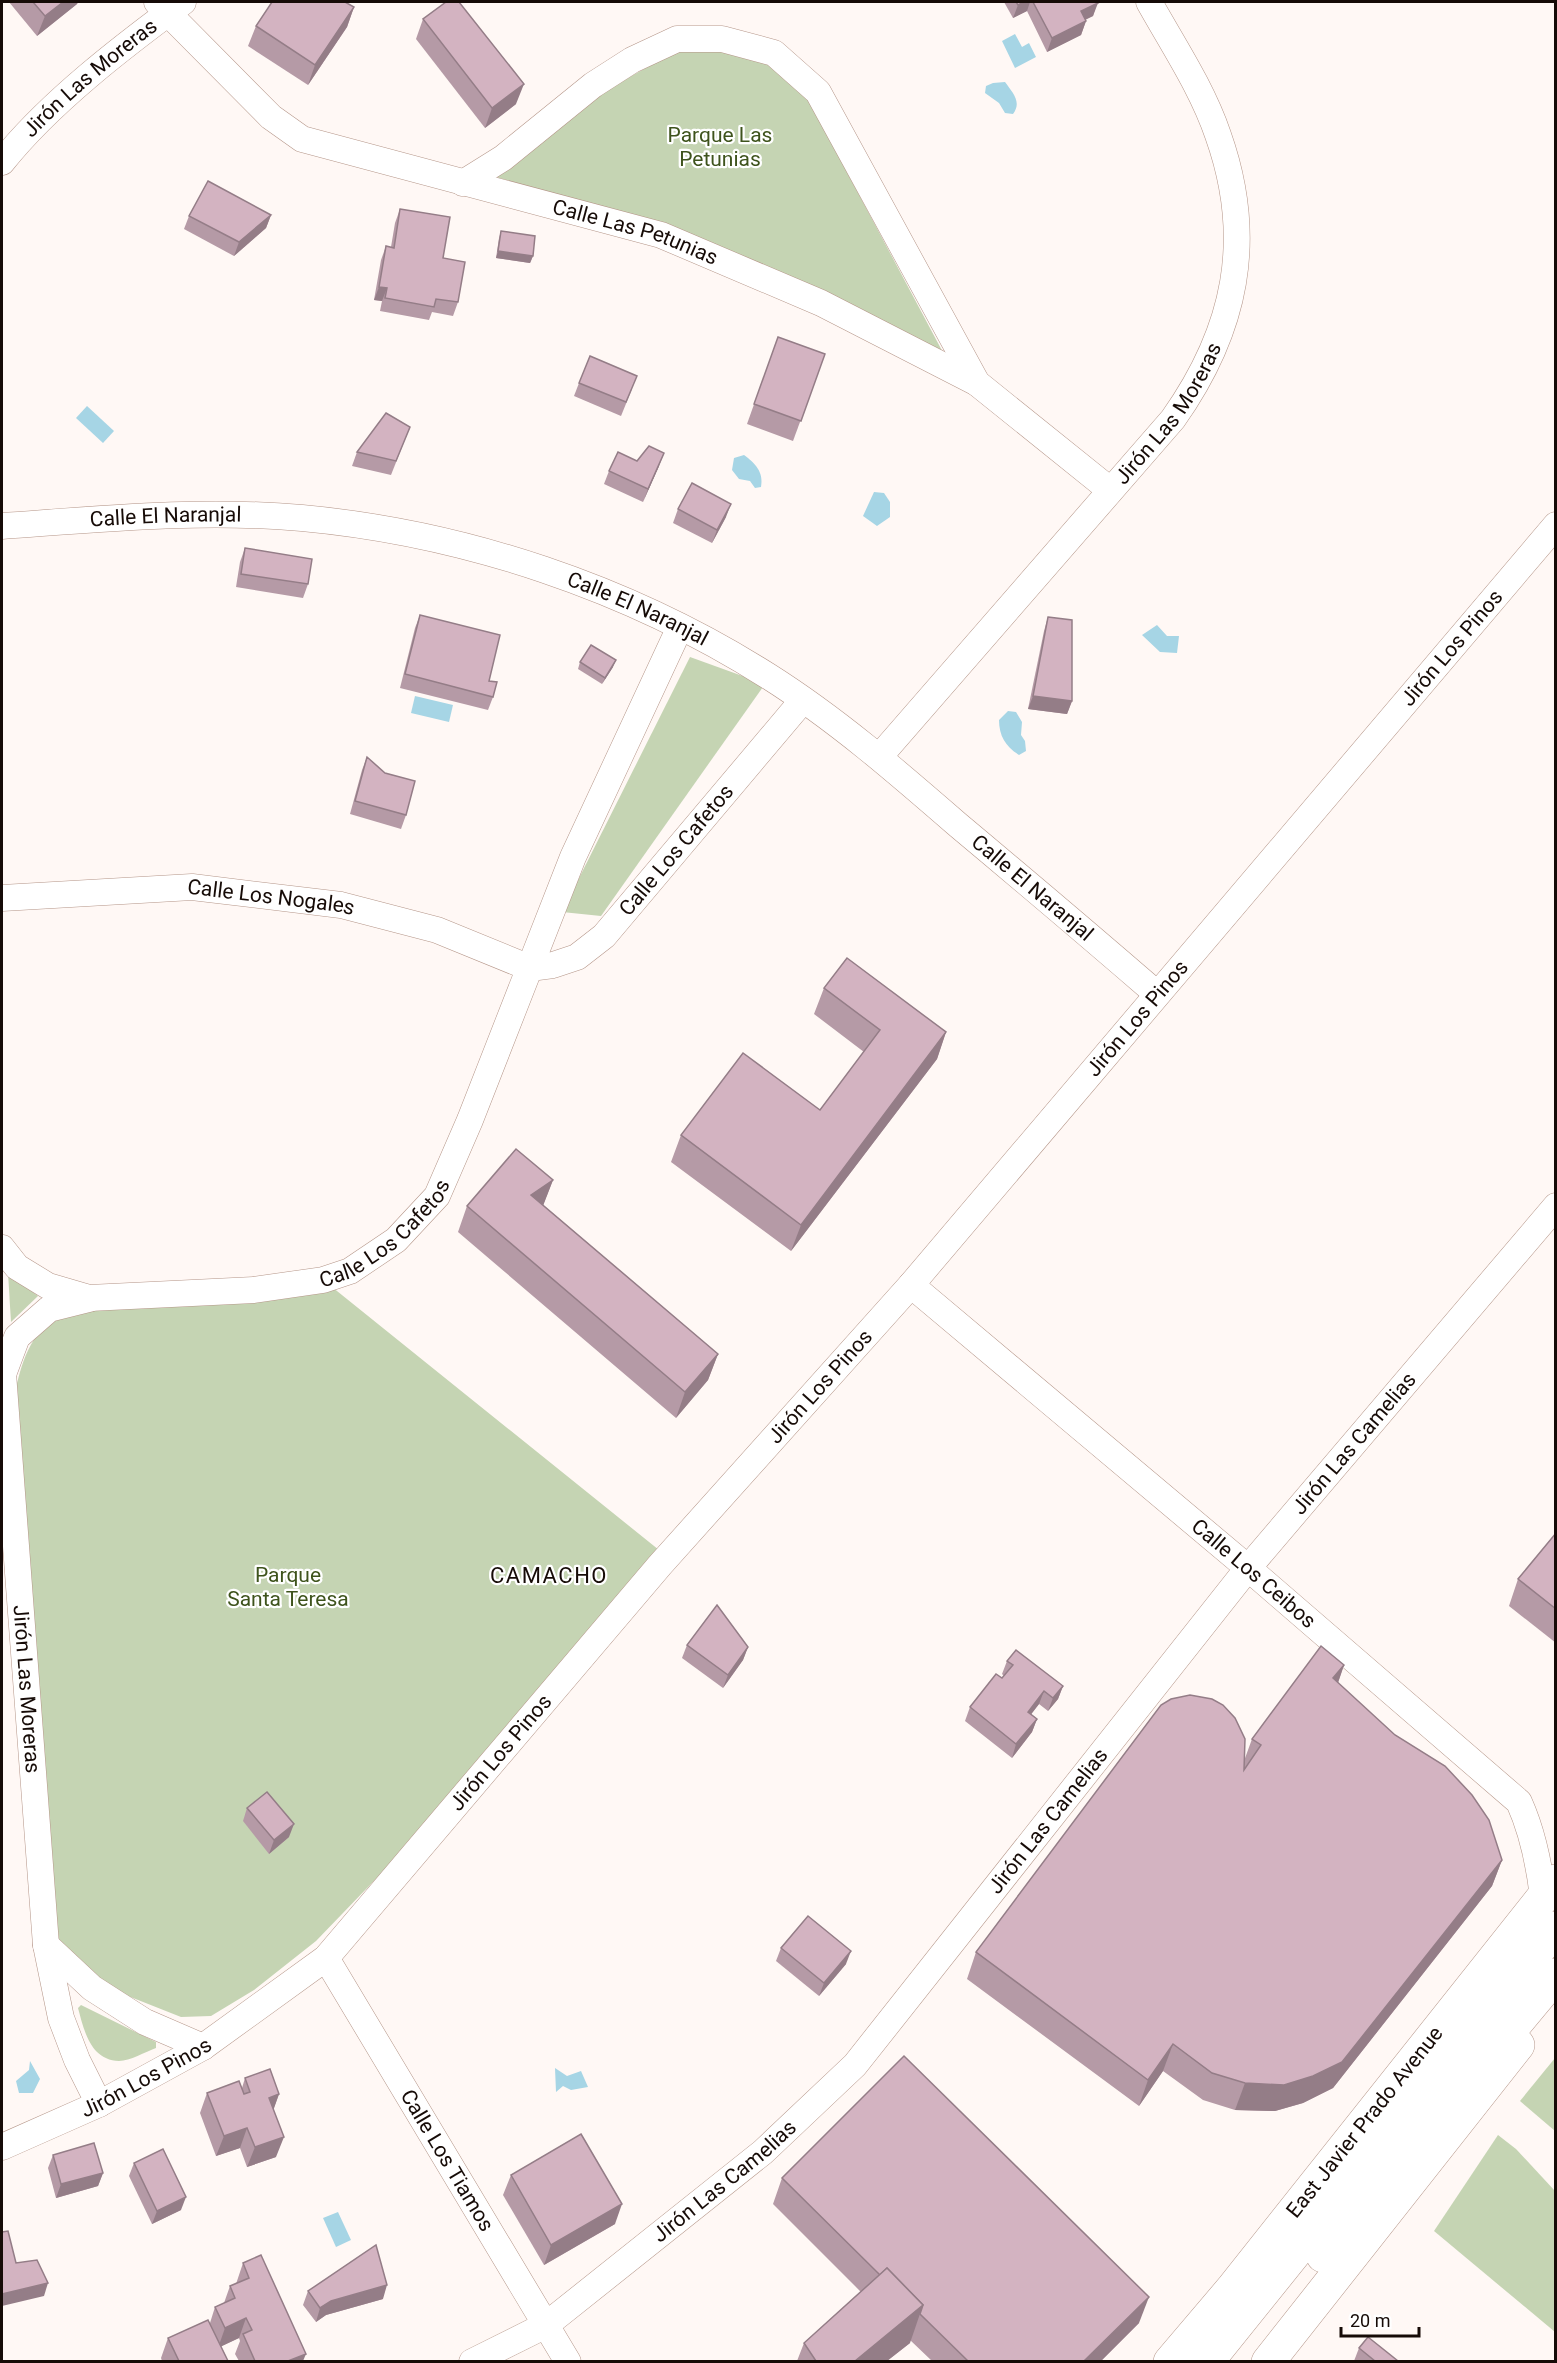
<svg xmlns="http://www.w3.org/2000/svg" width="1557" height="2363" viewBox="0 0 1557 2363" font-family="Roboto,sans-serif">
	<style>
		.green { fill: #c5d4b3 }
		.water { fill: #a6d5e5 }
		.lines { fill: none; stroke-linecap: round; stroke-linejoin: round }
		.minor-casing { stroke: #b59689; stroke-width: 27 }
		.primary-casing { stroke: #b59689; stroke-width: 34 }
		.motorway-casing { stroke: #b59689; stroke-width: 34 }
		.minor { stroke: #fff; stroke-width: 26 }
		.primary { stroke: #fff; stroke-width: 33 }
		.motorway { stroke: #fff; stroke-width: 33 }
		.wall { fill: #b59aa6 }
		.shaded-wall { fill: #947d87 }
		.building { fill: #d3b3c1; stroke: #947d87; stroke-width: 1.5 }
		.labels { text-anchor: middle; stroke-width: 4.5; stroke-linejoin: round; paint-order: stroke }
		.street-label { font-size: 21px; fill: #160b07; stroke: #fff }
		.park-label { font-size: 21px; fill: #3e531c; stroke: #fff }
		.neighbourhood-label { font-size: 22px; letter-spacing: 1.5px; fill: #160b07; stroke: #fff }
	</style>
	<rect width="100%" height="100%" fill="#fff8f5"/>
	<!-- green -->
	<g class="green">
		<polygon points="717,50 766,63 806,95 947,360 664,225 496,177 603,92 676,51"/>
		<polygon points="690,657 765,684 601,916 562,912"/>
		<polygon points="8,1273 38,1296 11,1322"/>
		<path d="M332 1287 659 1550 396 1858 316 1941 254 1990 211 2016 181 2017 128 1996 80 1966 50 1932 13 1400C20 1372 26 1336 55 1320 65 1314 79 1311 90 1307Z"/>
		<path d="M81 2005 156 2042V2048C145 2052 130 2061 119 2061 90 2060 84 2030 78 2008Z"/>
		<polygon points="1555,2058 1555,2131 1520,2101"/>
		<polygon points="1498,2135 1516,2149 1555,2191 1555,2332 1434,2231"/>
	</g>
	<!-- water -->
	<g class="water">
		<polygon points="1015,34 1022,47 1029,43 1036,57 1015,68 1002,41"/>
		<path d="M1005 82C1013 93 1022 102 1013 114L1005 113 999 103 985 93 986 86 993 83Z"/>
		<polygon points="87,406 114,431 103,443 76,418"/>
		<path d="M744 455C755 463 764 472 761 487L755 488 750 481 739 479 732 470 734 458Z"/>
		<polygon points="874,492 884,493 890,502 890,517 877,526 863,516"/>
		<polygon points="1157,625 1167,636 1179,636 1177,653 1160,652 1142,635"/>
		<polygon points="415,696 453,705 449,722 411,713"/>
		<path d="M1008 711 1016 712 1022 722 1021 735 1025 741 1026 751 1019 755C1006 747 999 736 999 720Z"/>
		<polygon points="30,2061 40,2079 33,2093 19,2093 16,2081 29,2070"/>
		<polygon points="555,2068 567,2076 581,2071 588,2087 571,2090 563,2086 556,2092"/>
		<polygon points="338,2212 351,2240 336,2247 323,2218"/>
	</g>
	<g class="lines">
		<!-- minor casing -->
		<g class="minor-casing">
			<g id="minor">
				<path id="s1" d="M157 2 271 117 302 139 661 235 821 303 977 383 1110 490"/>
				<path id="s2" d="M2 162C49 103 122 47 183 2"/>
				<polyline points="463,183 503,158 593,85 632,60 677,39 722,39 774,53 818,92 977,383"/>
				<path id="s3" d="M2 526C101 519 201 509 302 518 465 533 629 588 768 676 836 719 897 772 958 825 1025 881 1091 937 1157 994"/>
				<path id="s4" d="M879 757 1173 419C1236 330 1255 239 1218 135 1202 88 1173 45 1149 2"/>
				<path id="s5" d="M2 898 192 887 341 905 437 930 530 968 553 965 577 957 604 936 803 700"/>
				<path id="s6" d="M2 1248 17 1267 48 1286 89 1298 254 1290 323 1280 350 1271 396 1240 437 1196 470 1120 573 857 680 627"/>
				<path id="s7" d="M911 1285 1248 1568 1519 1802C1533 1833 1539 1863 1543 1897"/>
				<path id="s8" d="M2 1360 46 1945 61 2018 77 2060 99 2104"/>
				<polyline points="2,1377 17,1337 49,1309 89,1299"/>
				<polyline points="46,1945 92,1988 145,2022 203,2047"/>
				<path id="s9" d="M326 1958 568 2362"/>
				<path id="s10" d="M2 2147 99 2104 203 2047 326 1958 660 1565 911 1285 1556 525"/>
				<path id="s11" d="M472 2362 546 2325 763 2152 855 2065 1248 1568 1556 1206"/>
			</g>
		</g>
		<!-- primary casing -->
		<g class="primary-casing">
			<g id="primary">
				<path id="s12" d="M1170 2362 1232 2289 1556 1881"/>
				<polyline points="1268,2362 1518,2045"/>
			</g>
		</g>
		<!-- motorway casing -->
		<g class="motorway-casing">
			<g id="motorway">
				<polyline points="1323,2256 1556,1975"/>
				<polyline points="1207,2362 1556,1928"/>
			</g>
		</g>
		<!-- minor -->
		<use href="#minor" class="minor"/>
		<!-- primary -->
		<use href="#primary" class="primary"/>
		<!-- motorway -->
		<use href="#motorway" class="motorway"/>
	</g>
	<!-- wall -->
	<g class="wall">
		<polygon points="9,2 78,2 77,4 37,36"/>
		<polygon points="1004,2 1097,2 1093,16 1085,20 1086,21 1081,35 1047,52 1027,11 1013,18"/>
		<polygon points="354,7 347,27 308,85 248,46 256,26"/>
		<polygon points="423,19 516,104 485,128 416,39"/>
		<polygon points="400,209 443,258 458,302 453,316 432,312 429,320 380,311 382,301 374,300 381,260 386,246 391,247 395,223"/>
		<polygon points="271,215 266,228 234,256 184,229 189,216"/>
		<polygon points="501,231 533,256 530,263 496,258 499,238"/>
		<polygon points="778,337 825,354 793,441 747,424"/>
		<polygon points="579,383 632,389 621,416 574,396"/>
		<polygon points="410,427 391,475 352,466 357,452"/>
		<polygon points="637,461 659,466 643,502 604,484 609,471"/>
		<polygon points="678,509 726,517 712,543 673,523"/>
		<polygon points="245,548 308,584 303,598 236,587 240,562"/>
		<polygon points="420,615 489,681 493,697 488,710 400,688 415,628"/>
		<polygon points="1048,617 1072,701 1067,714 1028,709 1044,631"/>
		<polygon points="580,662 613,667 602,684 578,669"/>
		<polygon points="367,757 406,815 401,829 350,814 362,770"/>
		<polygon points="824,988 946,1032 937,1059 791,1251 671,1162 681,1135 820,1110 864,1052 814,1014"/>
		<polygon points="553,1180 543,1205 718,1354 708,1380 676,1418 458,1232 467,1206"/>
		<polygon points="1556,1533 1556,1643 1509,1606 1518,1579"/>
		<polygon points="687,1645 748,1647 743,1660 723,1688 682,1658"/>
		<polygon points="1007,1661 1063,1686 1058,1699 1048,1711 1039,1704 1031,1714 1037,1719 1032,1732 1012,1758 965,1721 970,1707 1004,1676 1002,1674"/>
		<polygon points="1344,1665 1338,1683 1502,1860 1492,1886 1333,2088 1303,2103 1275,2111 1235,2110 1203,2100 1163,2071 1139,2106 967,1979 976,1952 1244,1761 1252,1739"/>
		<polygon points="247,1808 289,1837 269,1854 243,1821"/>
		<polygon points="781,1948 846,1964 819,1996 776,1961"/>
		<polygon points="245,2078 279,2094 273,2110 276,2157 247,2167 240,2148 216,2156 200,2113 207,2093 242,2088"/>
		<polygon points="53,2155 103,2173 98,2186 56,2198 48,2168"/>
		<polygon points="134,2163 181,2210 152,2224 129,2176"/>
		<polygon points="511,2175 615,2224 544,2265 503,2195"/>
		<polygon points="782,2178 1139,2323 1101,2361 932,2361 910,2340 910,2343 887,2361 797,2361 804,2343 861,2292 773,2204"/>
		<polygon points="243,2263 303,2361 239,2361 235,2354 240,2341 239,2338 221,2346 228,2361 162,2361 161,2358 168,2338 210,2323 215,2307 224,2303 230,2286 236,2284"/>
		<polygon points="308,2291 383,2299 326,2315 316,2322 303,2305"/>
		<polygon points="1359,2348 1398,2361 1354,2361"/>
	</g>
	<!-- shaded-wall -->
	<g class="shaded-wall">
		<polygon points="63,2 78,2 77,4 37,36 45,16"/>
		<polygon points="1024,2 1030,2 1027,11 1013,18 1018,5"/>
		<polygon points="1098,3 1093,16 1076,24 1081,11"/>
		<polygon points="354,7 347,27 308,85 315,65"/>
		<polygon points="1086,21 1081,35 1047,52 1052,38"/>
		<polygon points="524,84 516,104 485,128 492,108"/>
		<polygon points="271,215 266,228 234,256 239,242"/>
		<polygon points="498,251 533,256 530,263 496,258"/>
		<polygon points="379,287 387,288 382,301 374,300"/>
		<polygon points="664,453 659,466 643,502 648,489"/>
		<polygon points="731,504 726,517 712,543 717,530"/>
		<polygon points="616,660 613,667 602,684 605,678"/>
		<polygon points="1033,696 1072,701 1067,714 1028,709"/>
		<polygon points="946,1032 937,1059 791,1251 801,1225"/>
		<polygon points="553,1180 543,1206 531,1195"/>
		<polygon points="718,1354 708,1380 676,1418 685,1392"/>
		<polygon points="748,1647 743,1660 723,1688 728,1675"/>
		<polygon points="1344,1665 1335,1691 1333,1678"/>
		<polygon points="1063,1686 1058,1699 1048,1711 1053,1698"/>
		<polygon points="1044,1691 1039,1704 1023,1725 1028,1712"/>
		<polygon points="1037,1719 1032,1732 1012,1758 1016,1744"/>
		<polygon points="294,1824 289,1837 269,1854 274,1840"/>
		<polygon points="1502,1860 1492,1886 1333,2088 1303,2103 1275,2111 1235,2110 1245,2083"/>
		<polygon points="851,1951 846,1964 819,1996 824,1983"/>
		<polygon points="1173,2044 1163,2071 1139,2106 1148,2080"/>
		<polygon points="279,2094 272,2114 269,2098"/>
		<polygon points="247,2128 240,2148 216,2156 224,2136"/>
		<polygon points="284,2137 276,2157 247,2167 255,2147"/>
		<polygon points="103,2173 98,2186 56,2198 61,2184"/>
		<polygon points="186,2197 181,2210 152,2224 157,2211"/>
		<polygon points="622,2204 615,2224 544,2265 551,2245"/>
		<polygon points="48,2283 44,2296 2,2306 2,2294"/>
		<polygon points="387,2285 383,2299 326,2315 316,2322 320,2308 331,2301"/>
		<polygon points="1149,2297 1139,2323 1101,2361 1084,2361"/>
		<polygon points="923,2305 910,2343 887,2361 855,2361"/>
		<polygon points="246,2318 239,2338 218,2348 225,2328"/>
		<polygon points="306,2354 303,2361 288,2361"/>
	</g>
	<!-- building -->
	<g class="building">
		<polygon points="33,2 63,2 45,16"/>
		<polygon points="272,2 345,2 354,7 315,65 256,26"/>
		<polygon points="446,2 459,2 524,84 492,108 423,19"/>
		<polygon points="1016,2 1024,2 1018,5"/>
		<polygon points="1033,2 1097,2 1098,3 1081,11 1086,21 1052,38"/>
		<polygon points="208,181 271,215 239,242 189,216"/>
		<polygon points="400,209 450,217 443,258 465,262 458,302 436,299 434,307 385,298 387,288 379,287 386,246 394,248"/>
		<polygon points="501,231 535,236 533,256 498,251"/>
		<polygon points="778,337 825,354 801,421 754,404"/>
		<polygon points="590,356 637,376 626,402 579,383"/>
		<polygon points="386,413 410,427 396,461 357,452"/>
		<polygon points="649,446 664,453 648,489 609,471 618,452 637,461"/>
		<polygon points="692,483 731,504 717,530 678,509"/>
		<polygon points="245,548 312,559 308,584 241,574"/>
		<polygon points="420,615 500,635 489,681 497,682 493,697 405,674"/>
		<polygon points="1048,617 1072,620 1072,701 1033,696"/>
		<polygon points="591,645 616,660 605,678 580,662"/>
		<polygon points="367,757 385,773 415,781 406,815 355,801"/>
		<polygon points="847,958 946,1032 801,1225 681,1135 743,1053 820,1110 880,1030 824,988"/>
		<polygon points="516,1149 553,1180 531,1195 718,1354 685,1392 467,1206"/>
		<polygon points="1556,1533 1556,1609 1518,1579"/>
		<polygon points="717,1605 748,1647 728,1675 687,1645"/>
		<polygon points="1321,1646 1344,1665 1333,1678 1395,1735 1445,1766 1472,1795 1489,1820 1502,1860 1342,2062 1313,2076 1284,2085 1245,2083 1212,2073 1173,2044 1148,2080 976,1952 1161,1705 1171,1699 1190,1695 1212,1699 1223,1705 1235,1718 1245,1739 1244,1770 1261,1745 1252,1739"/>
		<polygon points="1016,1650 1063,1686 1053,1698 1044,1691 1028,1712 1037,1719 1016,1744 970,1707 996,1674 1002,1678 1013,1665 1007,1661"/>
		<polygon points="267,1792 294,1824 274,1840 247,1808"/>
		<polygon points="808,1916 851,1951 824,1983 781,1948"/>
		<polygon points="904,2056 1149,2297 1084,2361 968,2361 920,2314 923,2305 887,2268 880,2275 782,2178"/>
		<polygon points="270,2069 279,2094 269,2098 284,2137 255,2147 247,2128 224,2136 207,2093 239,2081 244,2094 250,2092 245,2078"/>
		<polygon points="581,2134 622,2204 551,2245 511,2175"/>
		<polygon points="94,2143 103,2173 61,2184 53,2155"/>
		<polygon points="163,2149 186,2197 157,2211 134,2163"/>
		<polygon points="8,2231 16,2263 37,2260 48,2283 2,2294 2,2232"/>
		<polygon points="376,2245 387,2285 331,2301 320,2308 308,2291"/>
		<polygon points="261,2255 306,2354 288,2361 255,2361 243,2334 252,2330 246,2318 225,2328 215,2307 235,2298 230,2286 249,2278 243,2263"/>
		<polygon points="887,2268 923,2305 855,2361 816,2361 804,2343"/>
		<polygon points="208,2320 228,2361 179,2361 168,2338"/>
		<polygon points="1368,2337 1398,2361 1375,2361 1359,2348"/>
	</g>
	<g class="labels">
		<!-- street labels -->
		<g class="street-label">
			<text dy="7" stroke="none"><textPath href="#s2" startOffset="122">Jirón Las Moreras</textPath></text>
			<text dy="7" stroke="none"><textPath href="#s1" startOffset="546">Calle Las Petunias</textPath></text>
			<text dy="7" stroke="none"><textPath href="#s4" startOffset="450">Jirón Las Moreras</textPath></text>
			<text dy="7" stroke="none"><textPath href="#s3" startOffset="164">Calle El Naranjal</textPath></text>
			<text dy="7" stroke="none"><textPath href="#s3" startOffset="650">Calle El Naranjal</textPath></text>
			<text dy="7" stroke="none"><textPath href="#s10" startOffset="2104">Jirón Los Pinos</textPath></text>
			<text dy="7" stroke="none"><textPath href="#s5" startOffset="735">Calle Los Cafetos</textPath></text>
			<text dy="7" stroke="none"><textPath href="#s3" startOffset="1136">Calle El Naranjal</textPath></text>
			<text dy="7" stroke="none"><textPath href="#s5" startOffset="270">Calle Los Nogales</textPath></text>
			<text dy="7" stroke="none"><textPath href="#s10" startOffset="1618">Jirón Los Pinos</textPath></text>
			<text dy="7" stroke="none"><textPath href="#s6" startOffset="417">Calle Los Cafetos</textPath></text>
			<text dy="7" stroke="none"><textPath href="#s10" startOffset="1132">Jirón Los Pinos</textPath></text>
			<text dy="7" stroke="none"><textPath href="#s11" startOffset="1284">Jirón Las Camelias</textPath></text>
			<text dy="7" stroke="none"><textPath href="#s7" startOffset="448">Calle Los Ceibos</textPath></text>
			<text dy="7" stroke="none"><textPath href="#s8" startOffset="330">Jirón Las Moreras</textPath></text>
			<text dy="7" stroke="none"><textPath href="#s10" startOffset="646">Jirón Los Pinos</textPath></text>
			<text dy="7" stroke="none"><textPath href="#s11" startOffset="798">Jirón Las Camelias</textPath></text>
			<text dy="7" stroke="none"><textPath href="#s10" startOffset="160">Jirón Los Pinos</textPath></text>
			<text dy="7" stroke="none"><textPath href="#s12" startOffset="309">East Javier Prado Avenue</textPath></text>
			<text dy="7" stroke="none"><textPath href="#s9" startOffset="236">Calle Los Tiamos</textPath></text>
			<text dy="7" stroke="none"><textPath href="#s11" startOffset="312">Jirón Las Camelias</textPath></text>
		</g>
		<!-- park labels -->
		<g class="park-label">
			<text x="720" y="142">Parque Las<tspan x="720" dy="24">Petunias</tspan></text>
			<text x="288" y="1582">Parque<tspan x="288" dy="24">Santa Teresa</tspan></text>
		</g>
		<!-- neighbourhood labels -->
		<g class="neighbourhood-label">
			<text x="549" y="1583">CAMACHO</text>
		</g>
	</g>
	<!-- border -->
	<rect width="1557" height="2363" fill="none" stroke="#160b07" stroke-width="6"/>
	<!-- scale -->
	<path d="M1341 2327v9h78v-9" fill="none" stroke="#160b07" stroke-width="3"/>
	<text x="1350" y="2327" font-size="18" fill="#160b07" stroke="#ffffff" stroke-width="4.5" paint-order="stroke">20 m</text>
</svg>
